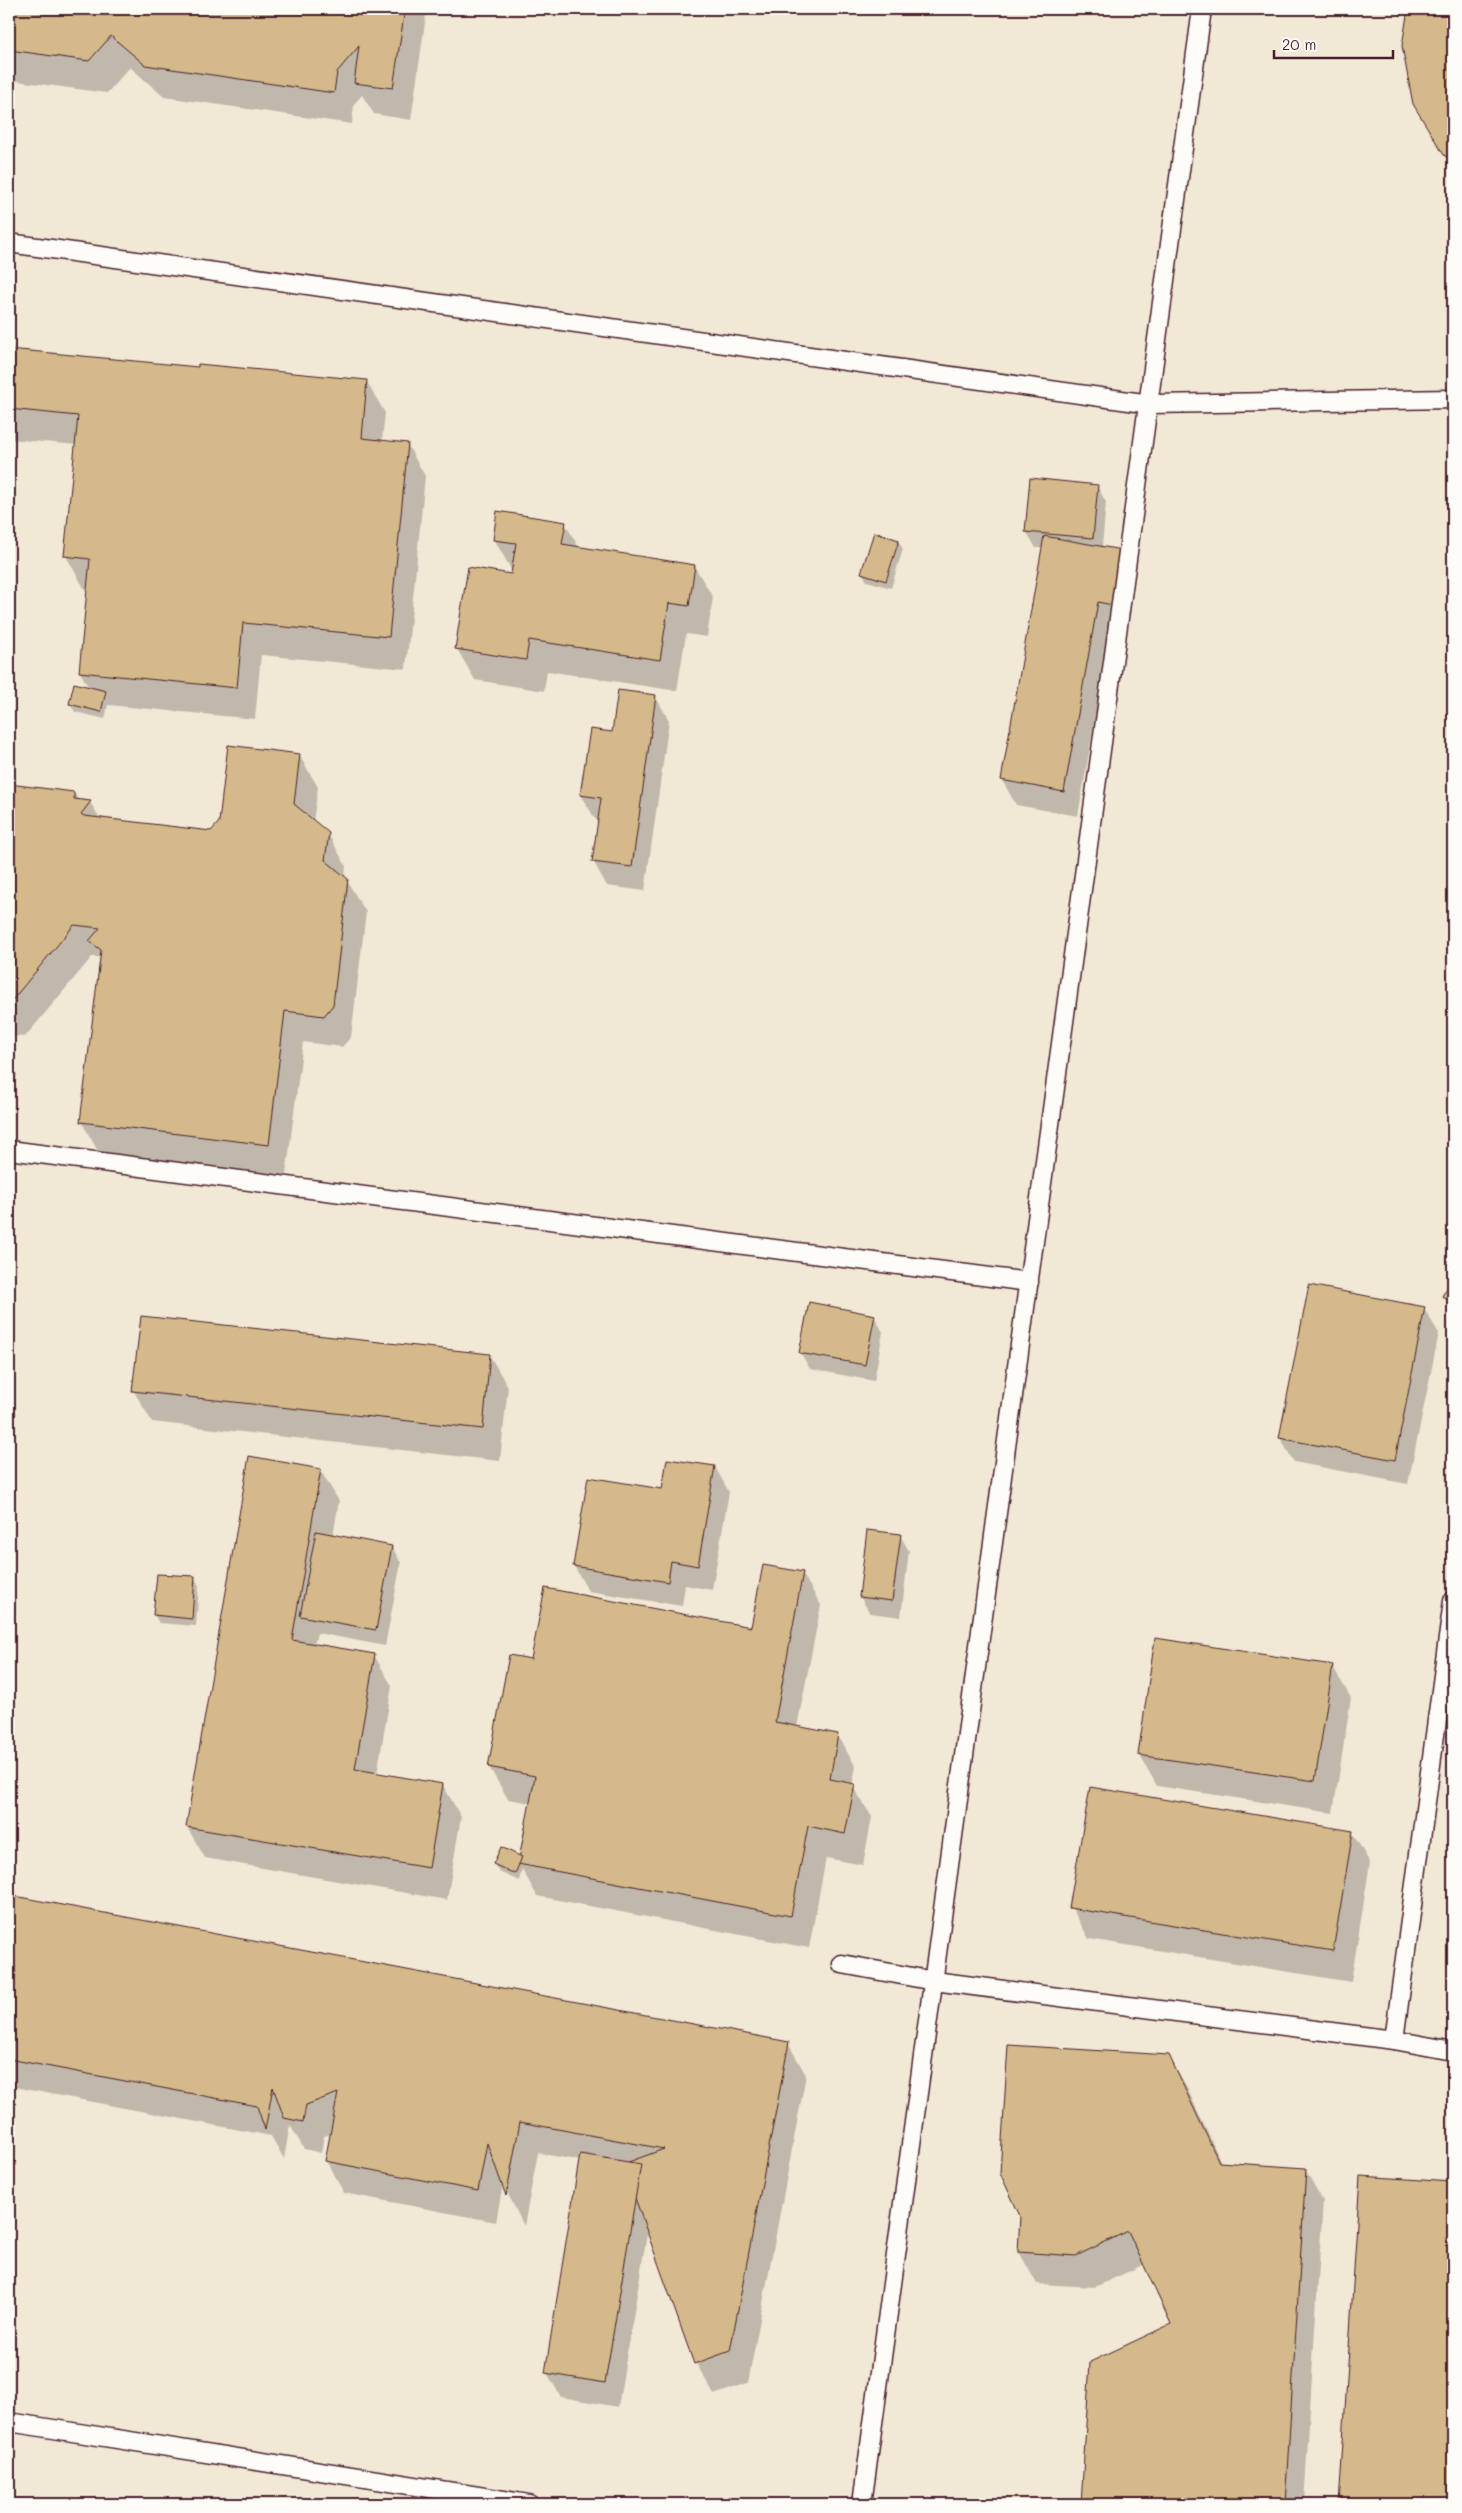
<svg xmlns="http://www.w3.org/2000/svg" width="1462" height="2513" viewBox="0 0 1462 2513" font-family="Mali,sans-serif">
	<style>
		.built { fill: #f1e8d6 }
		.shadow { fill: #0003 }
		.building { fill: #d4ba8a; stroke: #4a1f2b }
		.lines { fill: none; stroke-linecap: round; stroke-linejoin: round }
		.service-casing { stroke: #4a1f2b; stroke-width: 21 }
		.service { stroke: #fdfcf7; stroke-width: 18 }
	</style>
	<rect width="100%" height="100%" fill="#fdfcf7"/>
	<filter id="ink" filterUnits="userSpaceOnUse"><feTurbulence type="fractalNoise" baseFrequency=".02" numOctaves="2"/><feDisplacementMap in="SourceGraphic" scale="10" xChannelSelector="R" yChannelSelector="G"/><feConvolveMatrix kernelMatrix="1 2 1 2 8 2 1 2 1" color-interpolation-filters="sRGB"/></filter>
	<g filter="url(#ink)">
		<!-- built -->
		<rect class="built" x="9" y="9" width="1444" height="2495"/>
		<!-- shadow -->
		<g class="shadow">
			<polygon points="9,9 427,9 411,120 374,114 362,95 354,104 352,124 164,97 130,67 107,93 9,80"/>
			<polygon points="1409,9 1453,9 1453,169 1433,136 1403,46"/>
			<polygon points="9,350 199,369 367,382 385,413 382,441 407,444 425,476 406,669 261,655 255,719 108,705 105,719 75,712 70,704 89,688 80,672 88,588 84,588 66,556 77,445 9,439"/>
			<polygon points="1097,486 1106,502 1102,547 1121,551 1135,575 1126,629 1111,626 1078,816 1016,805 1002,780 1043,548 1036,548 1026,531"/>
			<polygon points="565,523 579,548 694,566 713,597 707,637 686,634 677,691 547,671 544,691 475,680 457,649 512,575 512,571 494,539"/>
			<polygon points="898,541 903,549 891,588 867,581 862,573"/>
			<polygon points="655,696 669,720 645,891 607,886 593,861 599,820 595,819 581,795"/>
			<polygon points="299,755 318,787 313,822 328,834 346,866 345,878 366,912 351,1037 342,1047 303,1042 286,1176 99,1153 81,1121 100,957 92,957 25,1037 9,1035 9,785 74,793 78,800 90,802 99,817 212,833"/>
			<polygon points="9,1061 17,1075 9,1108"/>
			<polygon points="1453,1281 1453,1307 1444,1296"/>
			<polygon points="1424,1309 1439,1333 1408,1484 1294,1462 1280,1438"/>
			<polygon points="874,1316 883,1332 874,1381 810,1369 800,1352"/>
			<polygon points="490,1356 508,1387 500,1461 152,1422 133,1390"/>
			<polygon points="715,1467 729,1492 712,1590 685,1585 682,1606 588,1591 574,1566 589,1478 663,1491"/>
			<polygon points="320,1470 339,1501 333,1536 392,1547 401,1563 385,1646 317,1633 314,1645 374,1655 392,1686 377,1774 443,1785 461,1817 447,1900 205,1858 187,1827"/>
			<polygon points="900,1535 909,1551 901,1617 870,1613 860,1597"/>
			<polygon points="802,1573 821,1605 797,1727 837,1735 856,1767 852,1785 872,1817 863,1865 826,1858 809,1948 537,1896 522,1869 519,1881 499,1872 494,1864 520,1857 531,1803 508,1799 489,1767 532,1661 752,1629"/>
			<polygon points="195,1578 199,1586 196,1626 159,1623 154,1615"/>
			<polygon points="1332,1666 1351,1698 1333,1813 1157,1786 1139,1754"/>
			<polygon points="1352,1832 1370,1863 1351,1982 1089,1939 1071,1907"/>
			<polygon points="9,1896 788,2043 806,2075 748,2383 714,2395 696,2363 648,2228 618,2407 561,2397 547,2373 581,2161 538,2153 524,2226 503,2184 496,2222 344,2193 326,2161 331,2134 324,2136 321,2153 304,2149 290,2125 284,2159 271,2136 9,2086"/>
			<polygon points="1168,2056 1187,2088 1222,2164 1305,2169 1323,2201 1304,2504 1082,2504 1091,2362 1173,2324 1145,2264 1095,2287 1037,2284 1019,2252"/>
			<polygon points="1361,2177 1453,2183 1453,2504 1341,2504"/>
		</g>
		<!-- building -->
		<g class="building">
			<polygon points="9,9 405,9 393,88 354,83 359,46 337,72 334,93 145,65 111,36 89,61 9,50"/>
			<polygon points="1408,9 1453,9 1453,162 1444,155 1413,104 1402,46"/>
			<polygon points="9,349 198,367 198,364 367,380 362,438 408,443 389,637 243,623 237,688 79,672 90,559 64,556 78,416 9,409"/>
			<polygon points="1030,478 1098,485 1093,538 1025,532"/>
			<polygon points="497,511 566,522 562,544 695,565 689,606 669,603 660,660 529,640 526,660 455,649 468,567 511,574 516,543 493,540"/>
			<polygon points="874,532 899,540 886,581 861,573"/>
			<polygon points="1044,536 1122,550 1112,605 1098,602 1064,792 1001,780"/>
			<polygon points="74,683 106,691 101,712 69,704"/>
			<polygon points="618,690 656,695 632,867 592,862 601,798 580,795 590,729 612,732"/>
			<polygon points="228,745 300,754 294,804 329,833 325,860 348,879 333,1005 324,1016 285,1011 269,1145 80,1122 101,950 89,941 100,928 74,925 9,1004 9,784 74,792 74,799 91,801 81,814 84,816 211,831 219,822"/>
			<polygon points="1453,1278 1453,1303 1442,1296"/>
			<polygon points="1309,1285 1425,1307 1395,1460 1279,1438"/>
			<polygon points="809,1302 875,1315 865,1365 799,1353"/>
			<polygon points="141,1316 490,1354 483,1429 132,1391"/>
			<polygon points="249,1456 321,1469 292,1640 375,1654 355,1769 443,1784 429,1868 186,1827"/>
			<polygon points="667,1459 715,1466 698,1566 671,1561 668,1582 573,1566 588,1477 662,1489"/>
			<polygon points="867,1530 901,1534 892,1601 859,1597"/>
			<polygon points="316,1531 392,1546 376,1630 300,1616"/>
			<polygon points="763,1565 803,1572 775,1722 838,1734 830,1779 855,1784 845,1834 808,1826 791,1916 518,1864 535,1776 488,1767 509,1655 531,1659 545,1588 751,1627"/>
			<polygon points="157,1574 195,1576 192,1619 153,1615"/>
			<polygon points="1155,1638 1333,1665 1315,1781 1138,1755"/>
			<polygon points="1090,1787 1353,1831 1333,1951 1069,1908"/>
			<polygon points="501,1847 522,1857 515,1874 493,1864"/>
			<polygon points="9,1895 789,2042 730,2351 694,2364 623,2164 664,2149 520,2122 506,2196 487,2143 478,2191 325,2161 338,2093 306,2105 303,2122 284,2118 273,2087 265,2130 257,2106 9,2059"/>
			<polygon points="1008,2045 1169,2055 1219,2162 1306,2168 1285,2504 1081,2504 1090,2362 1171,2324 1128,2231 1076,2256 1018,2252 1020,2216 1000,2173"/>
			<polygon points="580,2154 641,2164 605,2383 545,2373"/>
			<polygon points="1360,2176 1453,2182 1453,2504 1339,2504"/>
		</g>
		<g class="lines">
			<!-- service casing -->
			<g class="service-casing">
				<g id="service">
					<polyline points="9,243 1150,404 1453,399"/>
					<polyline points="9,1150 1029,1282"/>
					<polyline points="842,1964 934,1981 1394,2040 1453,2051"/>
					<polyline points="1394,2040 1453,1601"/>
					<polyline points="9,2422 529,2504"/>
					<polyline points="862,2504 1202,9"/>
				</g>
			</g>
			<!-- service -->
			<use href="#service" class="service"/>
		</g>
	</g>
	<!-- margin -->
	<rect width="1462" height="2513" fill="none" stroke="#fdfcf7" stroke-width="30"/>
	<rect x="15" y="15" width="1432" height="2483" fill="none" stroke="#4a1f2b" stroke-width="2" filter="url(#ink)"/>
	<!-- scale -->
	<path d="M1274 50v8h119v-8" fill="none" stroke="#4a1f2b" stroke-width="2.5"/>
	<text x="1282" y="50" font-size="15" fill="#4a1f2b" stroke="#fdfcf7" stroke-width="4" paint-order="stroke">20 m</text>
</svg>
